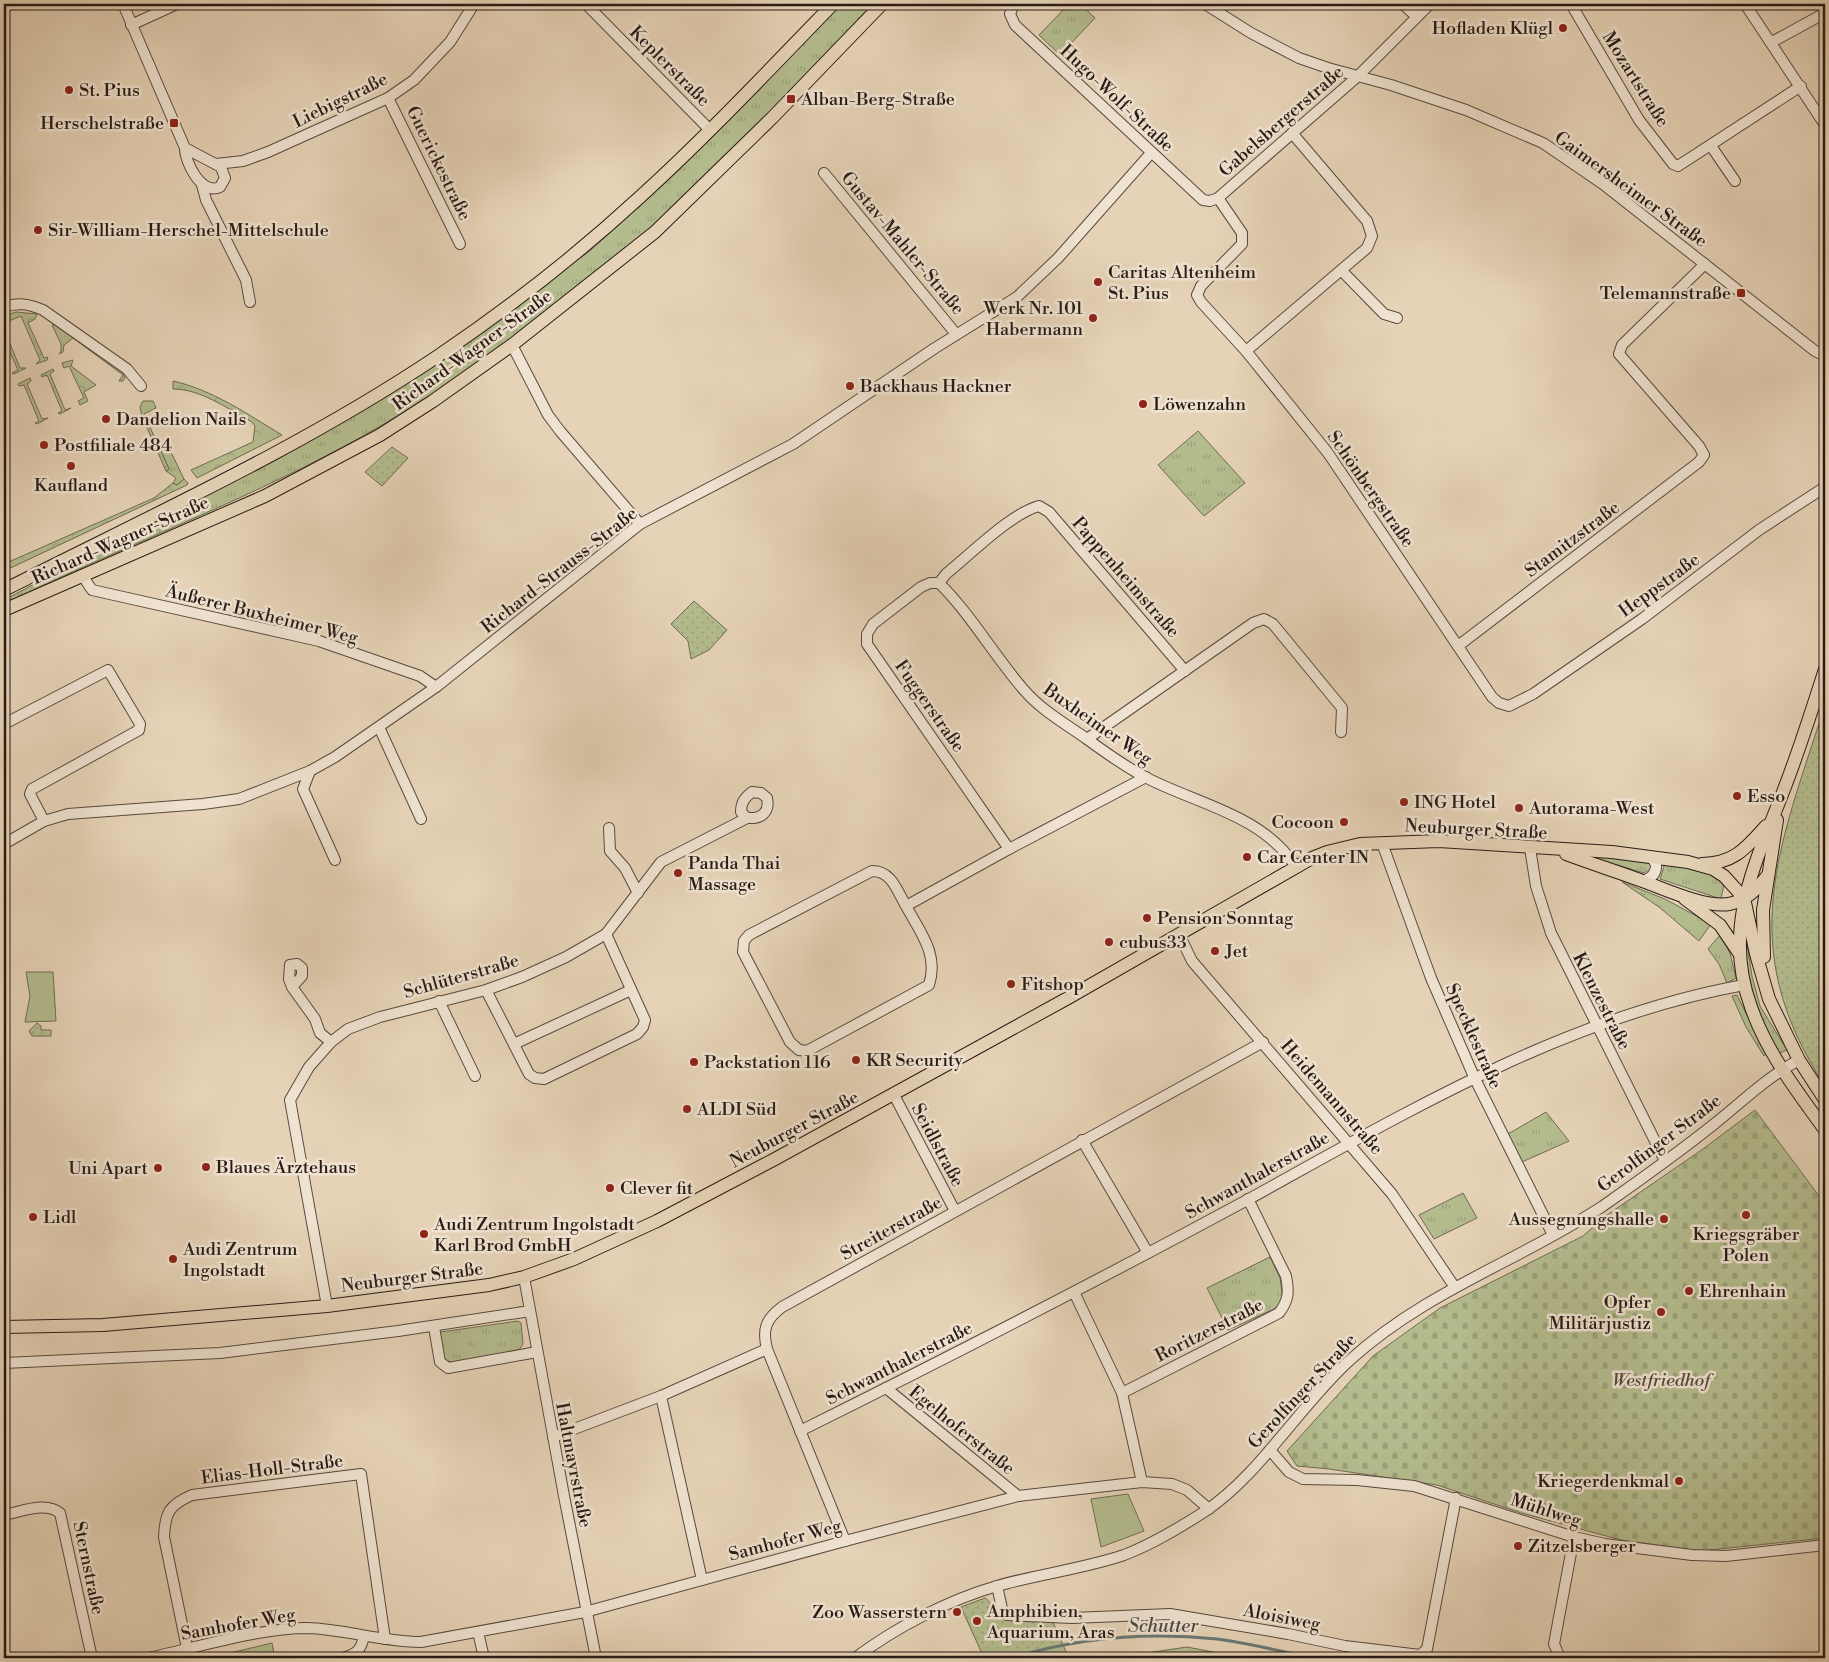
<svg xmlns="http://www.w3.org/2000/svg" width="1829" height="1662" viewBox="0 0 1829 1662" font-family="'Libre Bodoni',serif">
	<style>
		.grass { fill: url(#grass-tufts); stroke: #6e6c52 }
		.forest { fill: url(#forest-crowns); stroke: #6e6c52 }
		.cemetery { fill: url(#cemetery-stones); stroke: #6e6c52 }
		.park { fill: url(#park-dots); stroke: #6e6c52 }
		.garden { fill: #b4bc8e; stroke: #6e6c52 }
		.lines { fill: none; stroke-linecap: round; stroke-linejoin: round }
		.stream { stroke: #6a7974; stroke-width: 3 }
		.minor-casing { stroke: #58493e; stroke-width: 12 }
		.major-casing { stroke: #281b16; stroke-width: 14 }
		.minor { stroke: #efe2d0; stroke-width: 10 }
		.major { stroke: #e6d3b7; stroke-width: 12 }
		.poi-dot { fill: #8f2418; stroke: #efe2d0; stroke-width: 2 }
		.labels { text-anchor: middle; stroke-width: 5; stroke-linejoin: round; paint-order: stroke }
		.poi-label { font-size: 18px; fill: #281b16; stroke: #efe2d0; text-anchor: start }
		.street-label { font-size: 18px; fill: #281b16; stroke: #efe2d0 }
		.park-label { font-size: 18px; font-style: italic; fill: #524b3a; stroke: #efe2d0 }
		.water-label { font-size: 19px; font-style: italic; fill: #494a45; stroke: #efe2d0 }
	</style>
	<defs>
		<pattern id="grass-tufts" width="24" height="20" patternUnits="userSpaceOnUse" patternTransform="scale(1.25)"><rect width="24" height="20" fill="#b4bc8e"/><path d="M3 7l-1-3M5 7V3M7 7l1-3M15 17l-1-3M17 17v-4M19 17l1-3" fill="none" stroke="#9ba17a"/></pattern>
		<pattern id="forest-crowns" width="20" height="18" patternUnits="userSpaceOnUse" patternTransform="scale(1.25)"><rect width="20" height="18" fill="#b4bc8e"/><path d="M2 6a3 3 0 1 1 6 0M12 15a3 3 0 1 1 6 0" fill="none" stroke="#9ba17a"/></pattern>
		<pattern id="cemetery-stones" width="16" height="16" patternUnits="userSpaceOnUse" patternTransform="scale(1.25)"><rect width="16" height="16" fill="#b4bc8e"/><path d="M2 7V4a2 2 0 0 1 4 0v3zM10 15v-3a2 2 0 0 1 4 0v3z" fill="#9ba17a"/></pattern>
		<pattern id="park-dots" width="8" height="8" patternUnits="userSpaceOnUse" patternTransform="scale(1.25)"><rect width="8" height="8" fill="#b4bc8e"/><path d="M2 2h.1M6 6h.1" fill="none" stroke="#9ba17a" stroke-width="1.8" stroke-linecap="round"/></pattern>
	</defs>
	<rect width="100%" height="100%" fill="#e6d3b7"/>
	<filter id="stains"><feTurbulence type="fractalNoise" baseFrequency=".004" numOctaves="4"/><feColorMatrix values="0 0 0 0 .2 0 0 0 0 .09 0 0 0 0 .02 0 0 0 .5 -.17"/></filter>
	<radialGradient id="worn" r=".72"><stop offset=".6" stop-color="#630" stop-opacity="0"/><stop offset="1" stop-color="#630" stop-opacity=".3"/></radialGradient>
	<!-- grass -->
	<g class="grass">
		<path d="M842 4H876C823 59 771 118 716 171 607 275 478 374 345 446 235 505 117 549 4 604V600L315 436 480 332 591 250 679 170Z"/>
		<polygon points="1069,4 1080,4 1095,18 1060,55 1039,35"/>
		<polygon points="1198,431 1245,483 1204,516 1158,465"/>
		<polygon points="168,446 184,479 177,485 173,483 176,478 166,471 169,469 160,449"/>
		<polygon points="1594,855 1651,863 1652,868 1644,873 1594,858"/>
		<polygon points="1665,863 1710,873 1724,884 1721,899 1660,879"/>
		<polygon points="1622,882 1665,899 1711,924 1699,941 1659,907"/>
		<polygon points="1720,935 1730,953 1736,978 1727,983 1719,964 1708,949"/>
		<path d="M1747 944 1752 976 1760 1006 1787 1050 1778 1054C1767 1030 1736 969 1747 944Z"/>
		<polygon points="1737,995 1766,1054 1764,1056 1746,1027 1732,996"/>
		<polygon points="1546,1112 1569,1141 1522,1162 1508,1134"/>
		<polygon points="1463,1193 1477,1218 1434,1239 1419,1215"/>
		<polygon points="1270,1257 1280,1278 1283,1299 1276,1308 1228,1330 1207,1288"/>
		<polygon points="518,1321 521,1323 523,1344 519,1350 452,1363 443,1358 439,1337 441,1332"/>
	</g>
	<!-- forest -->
	<g class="forest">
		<polygon points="16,312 37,314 35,319 28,323 44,358 48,357 47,360 36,364 40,360 21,316 4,323 4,316"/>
		<polygon points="52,325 55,325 123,372 125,378 123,381 119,381 123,375 73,338 64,345 63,352 59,354 61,351 61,344"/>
		<polygon points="4,329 20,368 26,368 14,374 12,373 18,370 4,339"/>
		<polygon points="73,360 71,366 96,385 84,392 88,401 80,405 78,401 84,398 69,366 64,368 62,363"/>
		<polygon points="53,369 54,371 50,374 65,410 71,408 60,414 58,413 62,411 47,375 42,377 41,375"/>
		<polygon points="30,378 31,381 27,384 42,419 48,418 37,424 35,423 39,421 24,385 19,386 18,384"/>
		<path d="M173 381C213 390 247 414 282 435L197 478 191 470 253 442 255 426 252 422C228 409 201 389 173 389Z"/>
		<polygon points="143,401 153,401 156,408 144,414 169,469 166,471 142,416 140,407"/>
		<polygon points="184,479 188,483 187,485 4,571 4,564 154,498 173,483 177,485"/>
	</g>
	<!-- cemetery -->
	<polygon class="cemetery" points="1755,1110 1825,1204 1825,1538 1700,1551 1621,1540 1521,1513 1437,1485 1329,1469 1297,1466 1287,1451 1373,1356 1440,1308 1583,1236 1607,1215 1703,1149"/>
	<!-- park -->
	<g class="park">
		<polygon points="392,447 408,458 382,486 365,472"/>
		<polygon points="694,601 727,630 709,650 691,659 688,641 671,624"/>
		<path d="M1825 705V1086C1733 946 1779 849 1825 705Z"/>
		<polygon points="37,1023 41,1026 41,1030 51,1030 51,1036 32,1036 29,1031"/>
		<path d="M985 1598C991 1601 993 1611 997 1616 1002 1621 1042 1620 1052 1620L1067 1654 1054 1658H984L961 1607Z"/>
	</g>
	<!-- garden -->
	<g class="garden">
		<polygon points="26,972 53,972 56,1021 25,1022 30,996"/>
		<polygon points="1128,1494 1144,1531 1101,1547 1091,1499"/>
		<polygon points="272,1643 275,1658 209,1658"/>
		<polygon points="1187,1647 1244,1658 1079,1658 1120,1657"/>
	</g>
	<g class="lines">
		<!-- stream -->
		<path class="stream" d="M1012 1658C1077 1638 1148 1632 1217 1639 1249 1643 1282 1652 1315 1658"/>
		<!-- minor casing -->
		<g class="minor-casing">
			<g id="minor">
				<path d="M123 4 185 148C185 163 202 196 220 187L225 178 221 167 185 148"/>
				<polyline points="586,4 710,130"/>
				<polyline points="1014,4 1010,14 1015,25 1203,200 1210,201 1218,198 1357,77 1430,4"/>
				<polyline points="1205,4 1251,33 1299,58 1328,68 1391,85 1466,110 1543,143 1603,184 1815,351 1825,356"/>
				<polyline points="1403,4 1417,17"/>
				<polyline points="1571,4 1639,120 1673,164 1678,166 1801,86"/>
				<polyline points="1745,4 1825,125"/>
				<polyline points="131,25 177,4"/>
				<polyline points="1772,42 1825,13"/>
				<polyline points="388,98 460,244"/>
				<polyline points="1711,146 1735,181"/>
				<polyline points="216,164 243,161 268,152 388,98 414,80 450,42 474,4"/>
				<polyline points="824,173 956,334"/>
				<polyline points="202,185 206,200 246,280 250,302"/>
				<polyline points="1218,198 1242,233 1242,244 1201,286 1197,295 1201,302 1246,351 1328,453 1492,697 1499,703 1509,706 1533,694 1581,661 1642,619 1759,530 1825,487"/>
				<polyline points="1342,271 1384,314 1397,318"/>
				<path d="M4 307C18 302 29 304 43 310L127 369 141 386"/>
				<polyline points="512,345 548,415 560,431 640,524"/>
				<polyline points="1246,351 1367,248 1372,236 1367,221 1292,133"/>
				<polyline points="82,575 92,590 319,641 420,676 436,687"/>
				<path d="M939 583C970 613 995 657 1024 690 1042 711 1066 724 1087 739 1106 753 1124 766 1145 777 1196 804 1262 814 1296 867"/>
				<polyline points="1458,646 1699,462 1704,455 1699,446 1619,354 1622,345 1705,264"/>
				<polyline points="4,724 108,670 140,724 139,730 32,789 30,794 44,821"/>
				<polyline points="379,727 421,819"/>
				<polyline points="1087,739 1253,623 1264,619 1273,624 1342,708 1341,732"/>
				<polyline points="310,771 303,789 335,860"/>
				<path d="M1146 777 1009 849 867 644V634L873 624 921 587 930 583H939L946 574C971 554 1010 514 1039 506L1049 512 1185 671"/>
				<polyline points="609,828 610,851 625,868 638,893"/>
				<polyline points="1382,843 1431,978 1475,1079 1553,1235"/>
				<polyline points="4,844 44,821 68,814 203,804 239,799 310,771 335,757 436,687 640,524 793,444 935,348 1017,297 1058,258 1151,153"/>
				<polyline points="1530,848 1536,886 1551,933 1665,1161"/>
				<path d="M1643 881C1652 878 1657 873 1656 864L1651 857"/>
				<path d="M906 906C897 891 892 871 872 871L749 935 744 941 743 952 790 1042 799 1050 807 1051 929 985C939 954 920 932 906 906L1009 849"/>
				<polyline points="1179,934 1192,961 1392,1194 1454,1286"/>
				<polyline points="292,987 289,979 290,965 297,964 302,968 302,976 292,987 315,1019 320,1033 331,1042"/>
				<polyline points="486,990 529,1074 535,1078 544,1079 637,1034 643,1027 645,1020 606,934"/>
				<polyline points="439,1001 475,1076"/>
				<polyline points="514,1044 631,990"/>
				<polyline points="894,1095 955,1211"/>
				<polyline points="1082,1140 1148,1253"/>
				<polyline points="524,1277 564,1496 596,1658"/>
				<polyline points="1074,1292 1122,1393 1142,1482"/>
				<path d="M327 1306 290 1100 309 1067 331 1042 348 1029 380 1017 486 990 522 977 566 957 606 934 661 862 747 818C761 819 770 813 767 798L761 793 752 792C744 798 741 803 741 812L747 818"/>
				<polyline points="434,1327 440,1362 448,1368 537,1352"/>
				<polyline points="767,1349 845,1541"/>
				<polyline points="4,1363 220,1353 398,1331 530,1311"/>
				<polyline points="886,1388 1018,1496"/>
				<path d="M1122 1393 1279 1313C1289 1300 1289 1292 1286 1276L1248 1199"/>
				<polyline points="661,1396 702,1580"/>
				<path d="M800 1431C951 1356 1101 1279 1249 1199 1405 1113 1566 1017 1744 985"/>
				<path d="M553 1437 661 1396 767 1349C762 1329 766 1319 782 1307L1263 1042"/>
				<polyline points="1270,1450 1289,1472 1303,1479 1357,1480 1414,1486 1574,1537 1605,1544 1692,1555 1726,1556 1825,1545"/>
				<path d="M4 1515C21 1512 45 1501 60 1513L92 1658"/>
				<polyline points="997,1586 1003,1613 1007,1615 1072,1618 1170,1614 1288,1634 1345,1646 1420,1655 1427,1649 1456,1498"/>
				<polyline points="478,1632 484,1658"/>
				<path d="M148 1658C195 1648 259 1628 307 1628 345 1629 382 1642 421 1642L585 1612 845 1541 1018 1496 1142 1482 1172 1484 1187 1490 1209 1509"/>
				<path d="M189 1658 164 1537C165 1513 169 1505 192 1495L361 1474 385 1639"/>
				<path d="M343 1658C357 1654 361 1650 364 1636"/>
				<path d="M855 1658C895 1628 948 1600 997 1586 1038 1574 1083 1569 1124 1555 1153 1544 1179 1528 1204 1512 1260 1475 1300 1405 1350 1360 1426 1291 1519 1261 1603 1206 1640 1180 1678 1153 1713 1125 1742 1102 1767 1077 1799 1060"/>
				<polyline points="1560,1658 1554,1644 1574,1537"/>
			</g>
		</g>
		<!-- major casing -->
		<g class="major-casing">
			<g id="major">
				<path d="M4 590C150 516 301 448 438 356 509 308 577 255 640 197 707 136 770 69 833 4"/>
				<polyline points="4,610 265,496 380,435 433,401 512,345 655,232 772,118 882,4"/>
				<path d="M1825 669C1812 710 1799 751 1783 792 1755 864 1722 928 1751 1007 1767 1053 1797 1091 1825 1130"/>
				<path d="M1566 854C1592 864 1619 872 1645 882 1667 890 1706 908 1729 904 1746 901 1758 888 1768 875"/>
				<path d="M1702 864C1735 863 1746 848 1766 826"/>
				<polyline points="1685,899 1720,925 1739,953"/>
				<polyline points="1764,957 1763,910 1777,820"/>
				<polyline points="4,1327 103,1325 327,1306 489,1285 524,1277 574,1259 657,1221 775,1159 1068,998 1312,858 1327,852 1360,844 1439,841 1612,852 1688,862 1713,869 1724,876 1744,898 1756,954 1769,999 1799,1060 1825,1100"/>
			</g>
		</g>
		<!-- minor -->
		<use href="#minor" class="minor"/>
		<!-- major -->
		<use href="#major" class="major"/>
	</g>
	<!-- markers -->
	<g class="poi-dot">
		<circle cx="1563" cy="28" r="5"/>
		<circle cx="69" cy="90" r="5"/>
		<rect x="786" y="94" width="10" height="10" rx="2.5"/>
		<rect x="169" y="118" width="10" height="10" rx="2.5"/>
		<circle cx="38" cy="230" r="5"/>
		<circle cx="1098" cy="282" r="5"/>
		<rect x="1736" y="288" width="10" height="10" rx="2.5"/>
		<circle cx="1093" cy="318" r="5"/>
		<circle cx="850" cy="386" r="5"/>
		<circle cx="1143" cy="404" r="5"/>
		<circle cx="106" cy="419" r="5"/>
		<circle cx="44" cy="445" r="5"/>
		<circle cx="71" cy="466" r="5"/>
		<circle cx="1737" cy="796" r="5"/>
		<circle cx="1404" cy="802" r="5"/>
		<circle cx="1519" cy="808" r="5"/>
		<circle cx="1344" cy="822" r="5"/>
		<circle cx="1247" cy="857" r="5"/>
		<circle cx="678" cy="873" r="5"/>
		<circle cx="1147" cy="918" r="5"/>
		<circle cx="1109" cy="942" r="5"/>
		<circle cx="1215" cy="951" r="5"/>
		<circle cx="1011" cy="984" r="5"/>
		<circle cx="856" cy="1060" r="5"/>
		<circle cx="694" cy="1062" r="5"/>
		<circle cx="687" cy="1109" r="5"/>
		<circle cx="206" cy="1167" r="5"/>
		<circle cx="158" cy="1168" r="5"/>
		<circle cx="610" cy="1188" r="5"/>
		<circle cx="1746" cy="1215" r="5"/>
		<circle cx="33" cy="1217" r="5"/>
		<circle cx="1664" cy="1219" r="5"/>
		<circle cx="424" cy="1234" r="5"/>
		<circle cx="173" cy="1259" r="5"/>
		<circle cx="1689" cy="1291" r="5"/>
		<circle cx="1661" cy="1312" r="5"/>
		<circle cx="1679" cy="1481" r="5"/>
		<circle cx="1518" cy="1546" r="5"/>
		<circle cx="957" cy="1612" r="5"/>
		<circle cx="977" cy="1621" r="5"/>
	</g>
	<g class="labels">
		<!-- poi labels -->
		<g class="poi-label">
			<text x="1553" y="34" text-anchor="end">Hofladen Klügl</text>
			<text x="79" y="96">St. Pius</text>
			<text x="801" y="105">Alban-Berg-Straße</text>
			<text x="164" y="129" text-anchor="end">Herschelstraße</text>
			<text x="48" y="236">Sir-William-Herschel-Mittelschule</text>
			<text x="1108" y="278">Caritas Altenheim<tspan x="1108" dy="21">St. Pius</tspan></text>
			<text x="1731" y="299" text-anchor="end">Telemannstraße</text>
			<text x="1083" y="314" text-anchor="end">Werk Nr. 101<tspan x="1083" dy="21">Habermann</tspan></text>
			<text x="860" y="392">Backhaus Hackner</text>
			<text x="1153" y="410">Löwenzahn</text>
			<text x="116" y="425">Dandelion Nails</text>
			<text x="54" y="451">Postfiliale 484</text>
			<text x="71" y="491" text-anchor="middle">Kaufland</text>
			<text x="1747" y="802">Esso</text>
			<text x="1414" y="808">ING Hotel</text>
			<text x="1529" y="814">Autorama-West</text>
			<text x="1334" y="828" text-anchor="end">Cocoon</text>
			<text x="1257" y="863">Car Center IN</text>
			<text x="688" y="869">Panda Thai<tspan x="688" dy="21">Massage</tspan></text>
			<text x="1157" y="924">Pension Sonntag</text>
			<text x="1119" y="948">cubus33</text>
			<text x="1225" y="957">Jet</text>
			<text x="1021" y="990">Fitshop</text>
			<text x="866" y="1066">KR Security</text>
			<text x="704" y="1068">Packstation 116</text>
			<text x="697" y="1115">ALDI Süd</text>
			<text x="216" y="1173">Blaues Ärztehaus</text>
			<text x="148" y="1174" text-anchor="end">Uni Apart</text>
			<text x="620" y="1194">Clever fit</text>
			<text x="43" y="1223">Lidl</text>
			<text x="1654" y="1225" text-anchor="end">Aussegnungshalle</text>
			<text x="434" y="1230">Audi Zentrum Ingolstadt<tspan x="434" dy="21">Karl Brod GmbH</tspan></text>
			<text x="1746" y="1240" text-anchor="middle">Kriegsgräber<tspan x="1746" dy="21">Polen</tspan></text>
			<text x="183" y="1255">Audi Zentrum<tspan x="183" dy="21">Ingolstadt</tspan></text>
			<text x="1699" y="1297">Ehrenhain</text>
			<text x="1651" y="1308" text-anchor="end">Opfer<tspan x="1651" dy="21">Militärjustiz</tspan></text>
			<text x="1669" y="1487" text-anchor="end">Kriegerdenkmal</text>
			<text x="1528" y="1552">Zitzelsberger</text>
			<text x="987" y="1617">Amphibien,<tspan x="987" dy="21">Aquarium, Aras</tspan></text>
			<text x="947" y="1618" text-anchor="end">Zoo Wasserstern</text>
		</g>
		<!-- street labels -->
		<g class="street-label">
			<text transform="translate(670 66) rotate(45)" y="6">Keplerstraße</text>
			<text transform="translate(1636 79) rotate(58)" y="6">Mozartstraße</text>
			<text transform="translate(1117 98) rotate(43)" y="6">Hugo-Wolf-Straße</text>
			<text transform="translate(340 100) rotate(-26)" y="6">Liebigstraße</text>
			<text transform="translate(1281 121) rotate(-41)" y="6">Gabelsbergerstraße</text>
			<text transform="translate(439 163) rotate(64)" y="6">Guerickestraße</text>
			<text transform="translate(1631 189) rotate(36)" y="6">Gaimersheimer Straße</text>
			<text transform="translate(903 243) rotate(50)" y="6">Gustav-Mahler-Straße</text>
			<text transform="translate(472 350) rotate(-36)" y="6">Richard-Wagner-Straße</text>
			<text transform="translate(1371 489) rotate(55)" y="6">Schönbergstraße</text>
			<text transform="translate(1572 539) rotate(-37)" y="6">Stamitzstraße</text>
			<text transform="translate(120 540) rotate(-24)" y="6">Richard-Wagner-Straße</text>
			<text transform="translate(559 570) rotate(-38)" y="6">Richard-Strauss-Straße</text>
			<text transform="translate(1126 577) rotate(49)" y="6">Pappenheimstraße</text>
			<text transform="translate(1659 585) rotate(-36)" y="6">Heppstraße</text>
			<text transform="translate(262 614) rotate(14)" y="6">Äußerer Buxheimer Weg</text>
			<text transform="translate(930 706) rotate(55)" y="6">Fuggerstraße</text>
			<text transform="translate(1098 724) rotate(35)" y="6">Buxheimer Weg</text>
			<text transform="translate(1476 829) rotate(3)" y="6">Neuburger Straße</text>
			<text transform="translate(461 976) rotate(-16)" y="6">Schlüterstraße</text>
			<text transform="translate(1602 1001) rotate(63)" y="6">Klenzestraße</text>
			<text transform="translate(1474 1036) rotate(66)" y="6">Specklestraße</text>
			<text transform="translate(1332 1097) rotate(49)" y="6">Heidemannstraße</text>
			<text transform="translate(794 1129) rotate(-28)" y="6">Neuburger Straße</text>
			<text transform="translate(1659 1143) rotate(-37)" y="6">Gerolfinger Straße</text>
			<text transform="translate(938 1145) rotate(62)" y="6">Seidlstraße</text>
			<text transform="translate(1257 1175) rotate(-29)" y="6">Schwanthalerstraße</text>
			<text transform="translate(891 1228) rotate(-29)" y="6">Streiterstraße</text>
			<text transform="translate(412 1277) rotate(-7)" y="6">Neuburger Straße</text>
			<text transform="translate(1209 1330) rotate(-27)" y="6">Roritzerstraße</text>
			<text transform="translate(899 1363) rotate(-27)" y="6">Schwanthalerstraße</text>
			<text transform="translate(1302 1391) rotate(-47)" y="6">Gerolfinger Straße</text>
			<text transform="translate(962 1430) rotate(39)" y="6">Egelhoferstraße</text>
			<text transform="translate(574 1465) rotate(79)" y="6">Haltmayrstraße</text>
			<text transform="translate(272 1469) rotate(-7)" y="6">Elias-Holl-Straße</text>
			<text transform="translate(1546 1510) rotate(18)" y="6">Mühlweg</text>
			<text transform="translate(785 1540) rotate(-15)" y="6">Samhofer Weg</text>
			<text transform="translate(89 1568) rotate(78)" y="6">Sternstraße</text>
			<text transform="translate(1282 1617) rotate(11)" y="6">Aloisiweg</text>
			<text transform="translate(238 1624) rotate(-10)" y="6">Samhofer Weg</text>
		</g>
		<!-- park labels -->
		<g class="park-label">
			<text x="1661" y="1386">Westfriedhof</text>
		</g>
		<!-- water labels -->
		<g class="water-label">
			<text x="1163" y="1632">Schutter</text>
		</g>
	</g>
	<!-- margin -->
	<rect width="1829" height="1662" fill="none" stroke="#e6d3b7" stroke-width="20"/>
	<rect x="5" y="5" width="1819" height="1652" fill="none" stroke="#281b16" stroke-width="2.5"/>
	<rect x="10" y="10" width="1809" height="1642" fill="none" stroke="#281b16"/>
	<rect width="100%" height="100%" filter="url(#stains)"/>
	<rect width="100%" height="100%" fill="url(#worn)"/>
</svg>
